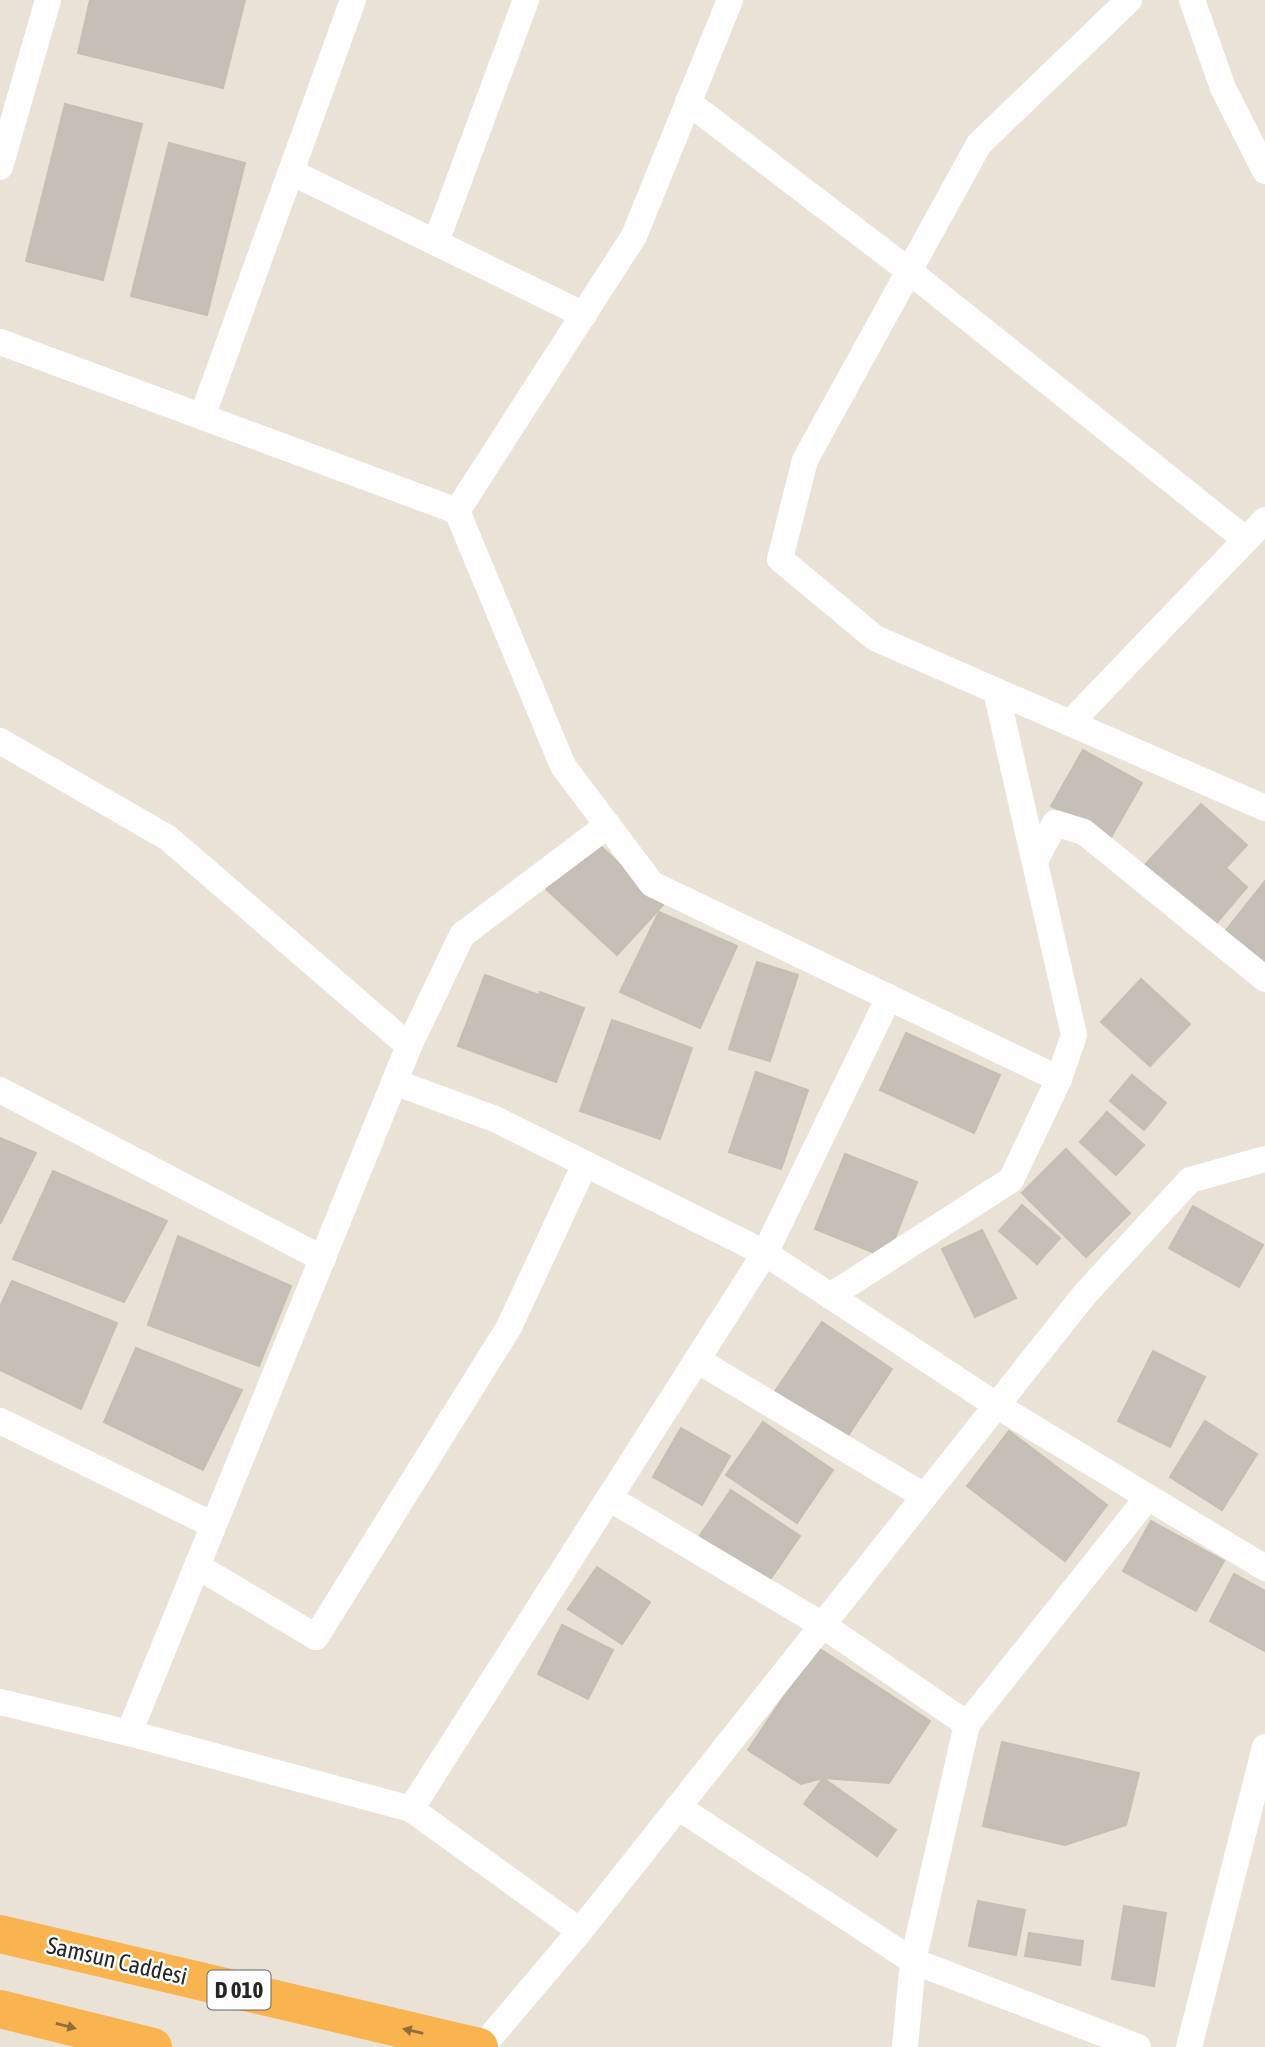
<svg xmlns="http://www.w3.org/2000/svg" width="1265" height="2047" viewBox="0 0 1265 2047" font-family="'Asap Condensed',sans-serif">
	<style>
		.building { fill: #c5bfb7; stroke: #c5beb1; stroke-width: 2 }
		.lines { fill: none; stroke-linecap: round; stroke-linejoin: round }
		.minor { stroke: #fff; stroke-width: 26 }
		.trunk { stroke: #fab44f; stroke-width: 38 }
		.oneway { fill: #906d3a }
		.labels { text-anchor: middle; stroke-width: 5; stroke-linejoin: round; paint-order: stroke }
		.shield { fill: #fff; stroke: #676767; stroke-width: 2 }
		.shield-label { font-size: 23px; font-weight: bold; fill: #262626 }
		.street-label { font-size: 24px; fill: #262626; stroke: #fff }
	</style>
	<rect width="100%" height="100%" fill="#eae2d7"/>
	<!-- building -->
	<g class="building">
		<polygon points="90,0 245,0 223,88 78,53"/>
		<polygon points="65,104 142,124 103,280 26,261"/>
		<polygon points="169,143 245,163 207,315 131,296"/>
		<polygon points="1083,750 1142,783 1110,839 1051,806"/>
		<polygon points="1201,804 1247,845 1189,908 1143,867"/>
		<polygon points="592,838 663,905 617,955 545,888"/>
		<polygon points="1226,868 1247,887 1209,932 1189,908"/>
		<polygon points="1265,881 1265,975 1219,939"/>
		<polygon points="659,912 737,946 700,1028 620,992"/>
		<polygon points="757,962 798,975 770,1061 729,1049"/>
		<polygon points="485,975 539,995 540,992 584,1008 556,1082 458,1046"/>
		<polygon points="1141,979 1190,1024 1150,1066 1101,1022"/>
		<polygon points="612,1020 692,1048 660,1139 580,1111"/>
		<polygon points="906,1033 1000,1075 974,1133 880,1090"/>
		<polygon points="756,1072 808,1090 781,1169 729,1152"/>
		<polygon points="1132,1075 1166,1103 1144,1130 1110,1101"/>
		<polygon points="1107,1112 1144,1145 1116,1175 1080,1142"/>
		<polygon points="0,1138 36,1153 0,1224"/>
		<polygon points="1066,1149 1130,1213 1086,1257 1022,1193"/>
		<polygon points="845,1154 917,1182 887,1258 815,1229"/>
		<polygon points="53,1171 167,1221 124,1302 13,1259"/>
		<polygon points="1022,1205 1060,1238 1037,1264 999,1231"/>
		<polygon points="1193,1206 1263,1245 1239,1287 1169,1248"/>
		<polygon points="982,1230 1016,1298 975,1317 942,1249"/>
		<polygon points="178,1236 291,1286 259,1366 148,1325"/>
		<polygon points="12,1281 117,1323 81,1409 0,1370 0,1307"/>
		<polygon points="822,1322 892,1369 845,1440 774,1393"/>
		<polygon points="136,1348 242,1390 203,1470 104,1422"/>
		<polygon points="1153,1351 1205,1377 1170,1447 1118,1421"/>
		<polygon points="1205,1421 1257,1454 1222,1510 1170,1477"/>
		<polygon points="763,1422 833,1470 797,1523 726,1475"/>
		<polygon points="681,1428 730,1456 702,1505 653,1477"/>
		<polygon points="1009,1431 1107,1505 1065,1561 967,1486"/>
		<polygon points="731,1490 800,1536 765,1587 696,1541"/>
		<polygon points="1151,1521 1224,1561 1196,1611 1123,1571"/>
		<polygon points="597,1567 650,1602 622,1644 568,1609"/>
		<polygon points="1234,1574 1265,1591 1265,1651 1210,1621"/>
		<polygon points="562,1625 613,1650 588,1699 538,1674"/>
		<polygon points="817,1647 930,1721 889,1783 823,1778 801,1784 748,1750"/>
		<polygon points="1002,1742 1139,1773 1126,1825 1065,1845 983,1826"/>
		<polygon points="823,1778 896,1830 877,1856 804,1804"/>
		<polygon points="978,1901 1025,1910 1016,1955 969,1946"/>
		<polygon points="1124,1906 1166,1913 1154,1986 1112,1979"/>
		<polygon points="1029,1933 1083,1941 1080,1965 1025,1956"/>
	</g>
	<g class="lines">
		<!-- minor -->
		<g class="minor">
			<polyline points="730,0 634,236 457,511 563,766 652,884 1059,1079"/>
			<polyline points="1129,0 979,144 805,460 780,559 875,638 1265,808"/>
			<polyline points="1192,0 1223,88 1265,171"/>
			<polyline points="688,102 909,271 1246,540"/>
			<polyline points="0,167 48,0"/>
			<polyline points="291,172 584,315"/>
			<polyline points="436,242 526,0"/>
			<polyline points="0,342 457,511"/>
			<polyline points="202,417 353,0"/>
			<polyline points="1070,723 1265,520"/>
			<polyline points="0,741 168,838 409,1046"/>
			<polyline points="1035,861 1055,823 1084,832 1265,979"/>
			<polyline points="394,1082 495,1119 765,1253 996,1405 1265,1568"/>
			<polyline points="0,1090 323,1259"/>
			<polyline points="830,1296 1011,1180 1059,1079 1074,1035 996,691"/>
			<polyline points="697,1360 924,1496"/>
			<polyline points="0,1421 213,1525"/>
			<polyline points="609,1498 824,1626 967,1724"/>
			<polyline points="197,1566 316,1637 509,1327 585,1164"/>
			<polyline points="0,1702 129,1733 411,1809 580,1931"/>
			<polyline points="129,1733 409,1046 462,935 608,825"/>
			<polyline points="678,1807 913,1961 1138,2047"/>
			<polyline points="411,1809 765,1253 889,997"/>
			<polyline points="482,2047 580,1931 1085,1294 1190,1180 1265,1159"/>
			<polyline points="905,2047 913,1961 967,1724 1148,1497"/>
			<polyline points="1189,2047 1265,1747"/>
		</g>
		<!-- trunk -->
		<g class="trunk">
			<polyline points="0,1934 479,2047"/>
			<polyline points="0,2009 153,2047"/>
		</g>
	</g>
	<!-- one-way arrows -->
	<defs><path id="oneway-solid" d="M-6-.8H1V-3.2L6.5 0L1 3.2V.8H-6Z" transform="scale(1.75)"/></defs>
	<g class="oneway">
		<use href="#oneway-solid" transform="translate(66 2026) rotate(14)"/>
		<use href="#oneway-solid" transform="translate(413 2031) rotate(-167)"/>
	</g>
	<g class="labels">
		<!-- shield labels -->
		<rect class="shield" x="207.5" y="1970.5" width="63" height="39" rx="5"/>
		<g class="shield-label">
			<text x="239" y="1998">D 010</text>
		</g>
		<!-- street labels -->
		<g class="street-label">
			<text transform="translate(117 1961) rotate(13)" y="8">Samsun Caddesi</text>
		</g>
	</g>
</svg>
